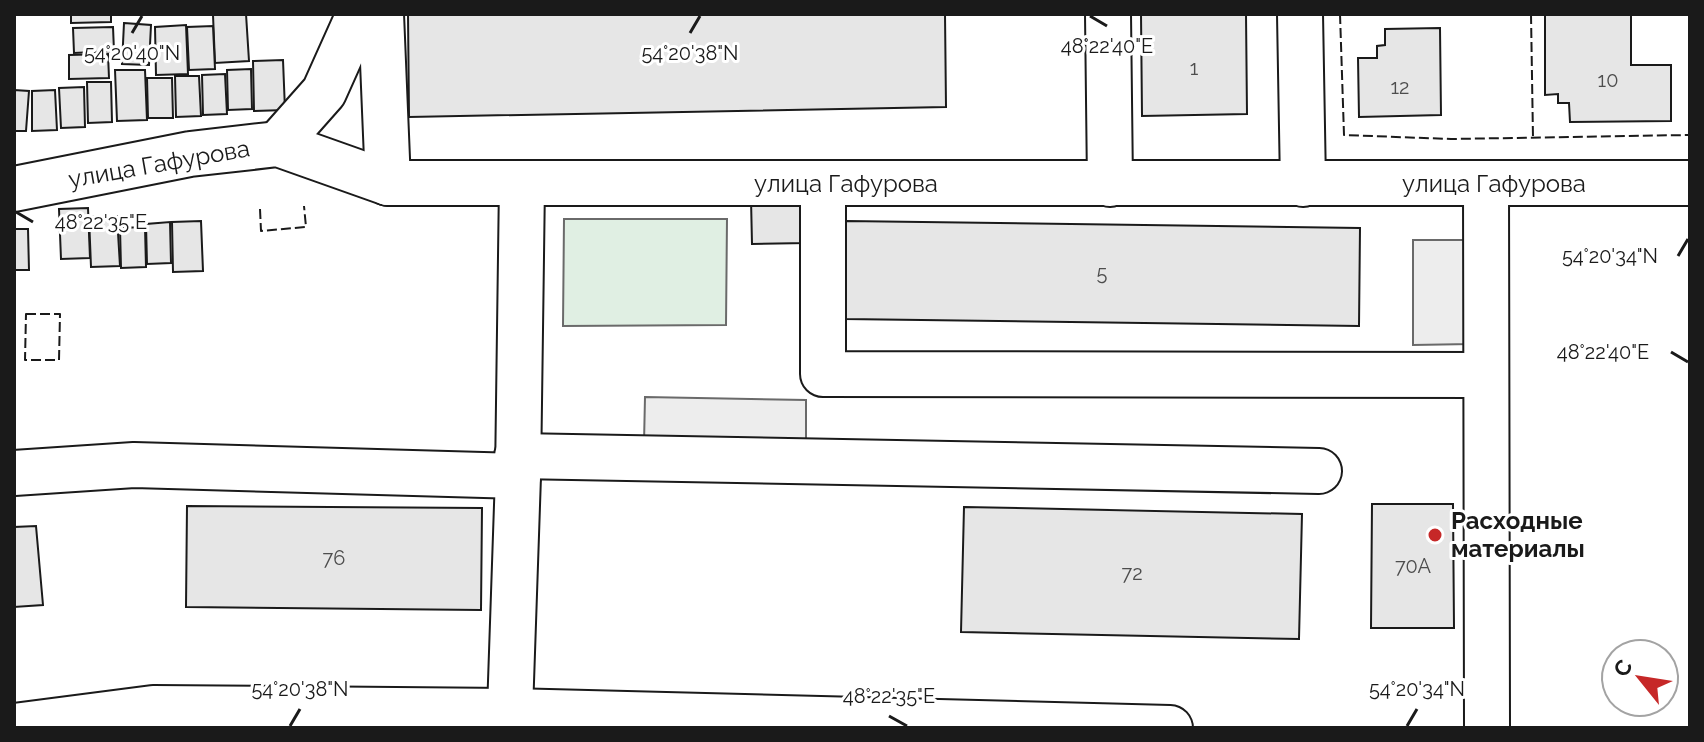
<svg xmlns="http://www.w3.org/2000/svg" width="1704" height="742" viewBox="0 0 1704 742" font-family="Raleway,sans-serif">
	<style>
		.green { fill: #e0efe3; stroke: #6a6a6a; stroke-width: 2 }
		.parking { fill: #ededed; stroke: #6a6a6a; stroke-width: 2 }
		.building { fill: #e6e6e6; stroke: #1a1a1a; stroke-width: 2 }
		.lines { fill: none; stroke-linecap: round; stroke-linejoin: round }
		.minor-casing { stroke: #1a1a1a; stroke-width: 48 }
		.major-casing { stroke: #1a1a1a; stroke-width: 48 }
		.minor { stroke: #fff; stroke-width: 44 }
		.major { stroke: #fff; stroke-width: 44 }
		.fence { stroke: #1a1a1a; stroke-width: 2; stroke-dasharray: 10 4; stroke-linecap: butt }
		.ticks { fill: none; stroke: #1a1a1a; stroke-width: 3 }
		.poi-dot { fill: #c62828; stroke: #fff; stroke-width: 3 }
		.labels { text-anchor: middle; stroke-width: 6; stroke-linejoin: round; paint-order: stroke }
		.number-label { font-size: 20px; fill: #4d4d4d }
		.street-label { font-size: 24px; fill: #1a1a1a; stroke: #fff }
		.poi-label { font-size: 24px; font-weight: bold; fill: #1a1a1a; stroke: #fff; text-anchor: start }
		.ticks-label { font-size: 20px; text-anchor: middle; fill: #1a1a1a; stroke: #fff; stroke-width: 6; stroke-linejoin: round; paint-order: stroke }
	</style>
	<rect width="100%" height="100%" fill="#fff"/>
	<!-- green -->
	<polygon class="green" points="564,219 727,219 726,325 563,326"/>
	<!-- parking -->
	<g class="parking">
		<polygon points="1413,240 1471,240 1471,344 1413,345"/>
		<polygon points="645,397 806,400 806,445 644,443"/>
	</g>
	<!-- building -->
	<g class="building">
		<polygon points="71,14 111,14 111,22 71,23"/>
		<polygon points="246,14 249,61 215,63 213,15"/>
		<polygon points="408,14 945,14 946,107 409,117"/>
		<polygon points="1141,14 1246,14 1247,114 1142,116"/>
		<polygon points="1545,14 1631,14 1631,65 1671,65 1671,121 1570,122 1569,103 1558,103 1558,94 1545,95"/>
		<polygon points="124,23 151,25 149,65 122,64"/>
		<polygon points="186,25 188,74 156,75 155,27"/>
		<polygon points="213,26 215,69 189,70 187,27"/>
		<polygon points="113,27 114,51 74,53 73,28"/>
		<polygon points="1440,28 1441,115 1359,117 1358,58 1377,58 1377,46 1385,45 1385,29"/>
		<polygon points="108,54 109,78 69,79 69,55"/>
		<polygon points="283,60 285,110 254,111 253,61"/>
		<polygon points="251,69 252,109 228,110 227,70"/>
		<polygon points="115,70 145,70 147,120 117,121"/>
		<polygon points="225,74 227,114 203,115 202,75"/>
		<polygon points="175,76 199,76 201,116 176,117"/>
		<polygon points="147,78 172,78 173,118 148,118"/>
		<polygon points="87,82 111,82 112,122 88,123"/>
		<polygon points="84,87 85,127 61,128 59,88"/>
		<polygon points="14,90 29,91 26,131 14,131"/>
		<polygon points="55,90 57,130 32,131 32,91"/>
		<polygon points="807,198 807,243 752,244 751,199"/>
		<polygon points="88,208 90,258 61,259 59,209"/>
		<polygon points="117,216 120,266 91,267 89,217"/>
		<polygon points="201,221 203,271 173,272 172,222"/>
		<polygon points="846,221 1360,228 1359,326 845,319"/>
		<polygon points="170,222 171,263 147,264 146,224"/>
		<polygon points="145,227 146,267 121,268 120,228"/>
		<polygon points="14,229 28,229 29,270 14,270"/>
		<polygon points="1372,504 1453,504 1454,628 1371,628"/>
		<polygon points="187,506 482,508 481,610 186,607"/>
		<polygon points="964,507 1302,514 1299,639 961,632"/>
		<polygon points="36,526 43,605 14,607 14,527"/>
	</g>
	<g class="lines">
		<!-- minor casing -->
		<g class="minor-casing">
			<g id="minor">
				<polyline points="381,14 388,183"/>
				<polyline points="1108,14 1110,184"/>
				<polyline points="1300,14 1303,184"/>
				<polyline points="278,144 324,92 359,14"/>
				<polyline points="823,183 823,374 1486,375"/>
				<polyline points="1486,185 1487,728"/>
				<polyline points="14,189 190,154 278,144 388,183 1690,183"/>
				<polyline points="517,456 1319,471"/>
				<polyline points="14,473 134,465 518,476"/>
				<polyline points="510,711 518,476 522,183"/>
			</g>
		</g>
		<!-- major casing -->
		<g class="major-casing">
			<polyline id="major" points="14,726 153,708 510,711 1170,728"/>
		</g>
		<!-- minor -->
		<use href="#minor" class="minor"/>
		<!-- major -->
		<use href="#major" class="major"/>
		<!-- fence -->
		<g class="fence">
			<polyline points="1340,14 1344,135 1451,139 1689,135"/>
			<polyline points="1531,14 1533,138"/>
			<polyline points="260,209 261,231 306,227 304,206"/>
			<polygon points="26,314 60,314 59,360 25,360"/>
		</g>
	</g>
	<!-- ticks -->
	<path class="ticks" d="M1090 16 1107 26M132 33 142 16M690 33 700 16M16 212 33 222M1678 256 1688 239M1671 352 1688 362M889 716 907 726M290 726 300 709M1407 726 1417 709"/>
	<!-- markers -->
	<circle class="poi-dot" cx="1435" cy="535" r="8"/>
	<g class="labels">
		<!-- number labels -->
		<g class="number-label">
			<text x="1194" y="75">1</text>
			<text x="1608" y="87">10</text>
			<text x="1400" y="94">12</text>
			<text x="1102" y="280">5</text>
			<text x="334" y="565">76</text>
			<text x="1413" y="573">70А</text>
			<text x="1132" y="580">72</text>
		</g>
		<!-- street labels -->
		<g class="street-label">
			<text transform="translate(159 164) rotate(-10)" y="8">улица Гафурова</text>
			<text x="846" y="192">улица Гафурова</text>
			<text x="1494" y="192">улица Гафурова</text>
		</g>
		<!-- poi labels -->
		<g class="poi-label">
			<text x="1451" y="529">Расходные<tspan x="1451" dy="28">материалы</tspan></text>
		</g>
	</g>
	<g class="ticks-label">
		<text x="1107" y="53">48°22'40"E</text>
		<text x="132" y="60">54°20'40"N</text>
		<text x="690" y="60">54°20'38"N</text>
		<text x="101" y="229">48°22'35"E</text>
		<text x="1610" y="263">54°20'34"N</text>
		<text x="1603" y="359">48°22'40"E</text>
		<text x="300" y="696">54°20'38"N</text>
		<text x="1417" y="696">54°20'34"N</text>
		<text x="889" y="703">48°22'35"E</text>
	</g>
	<!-- border -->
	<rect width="1704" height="742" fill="none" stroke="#1a1a1a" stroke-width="32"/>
	<!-- north arrow -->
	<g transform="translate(1640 678) rotate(300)"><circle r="38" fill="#ffffff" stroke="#a3a3a3" stroke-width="2"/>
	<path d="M0-6L14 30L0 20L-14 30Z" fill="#c62828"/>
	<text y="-12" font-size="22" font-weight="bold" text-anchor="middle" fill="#1a1a1a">С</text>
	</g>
</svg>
